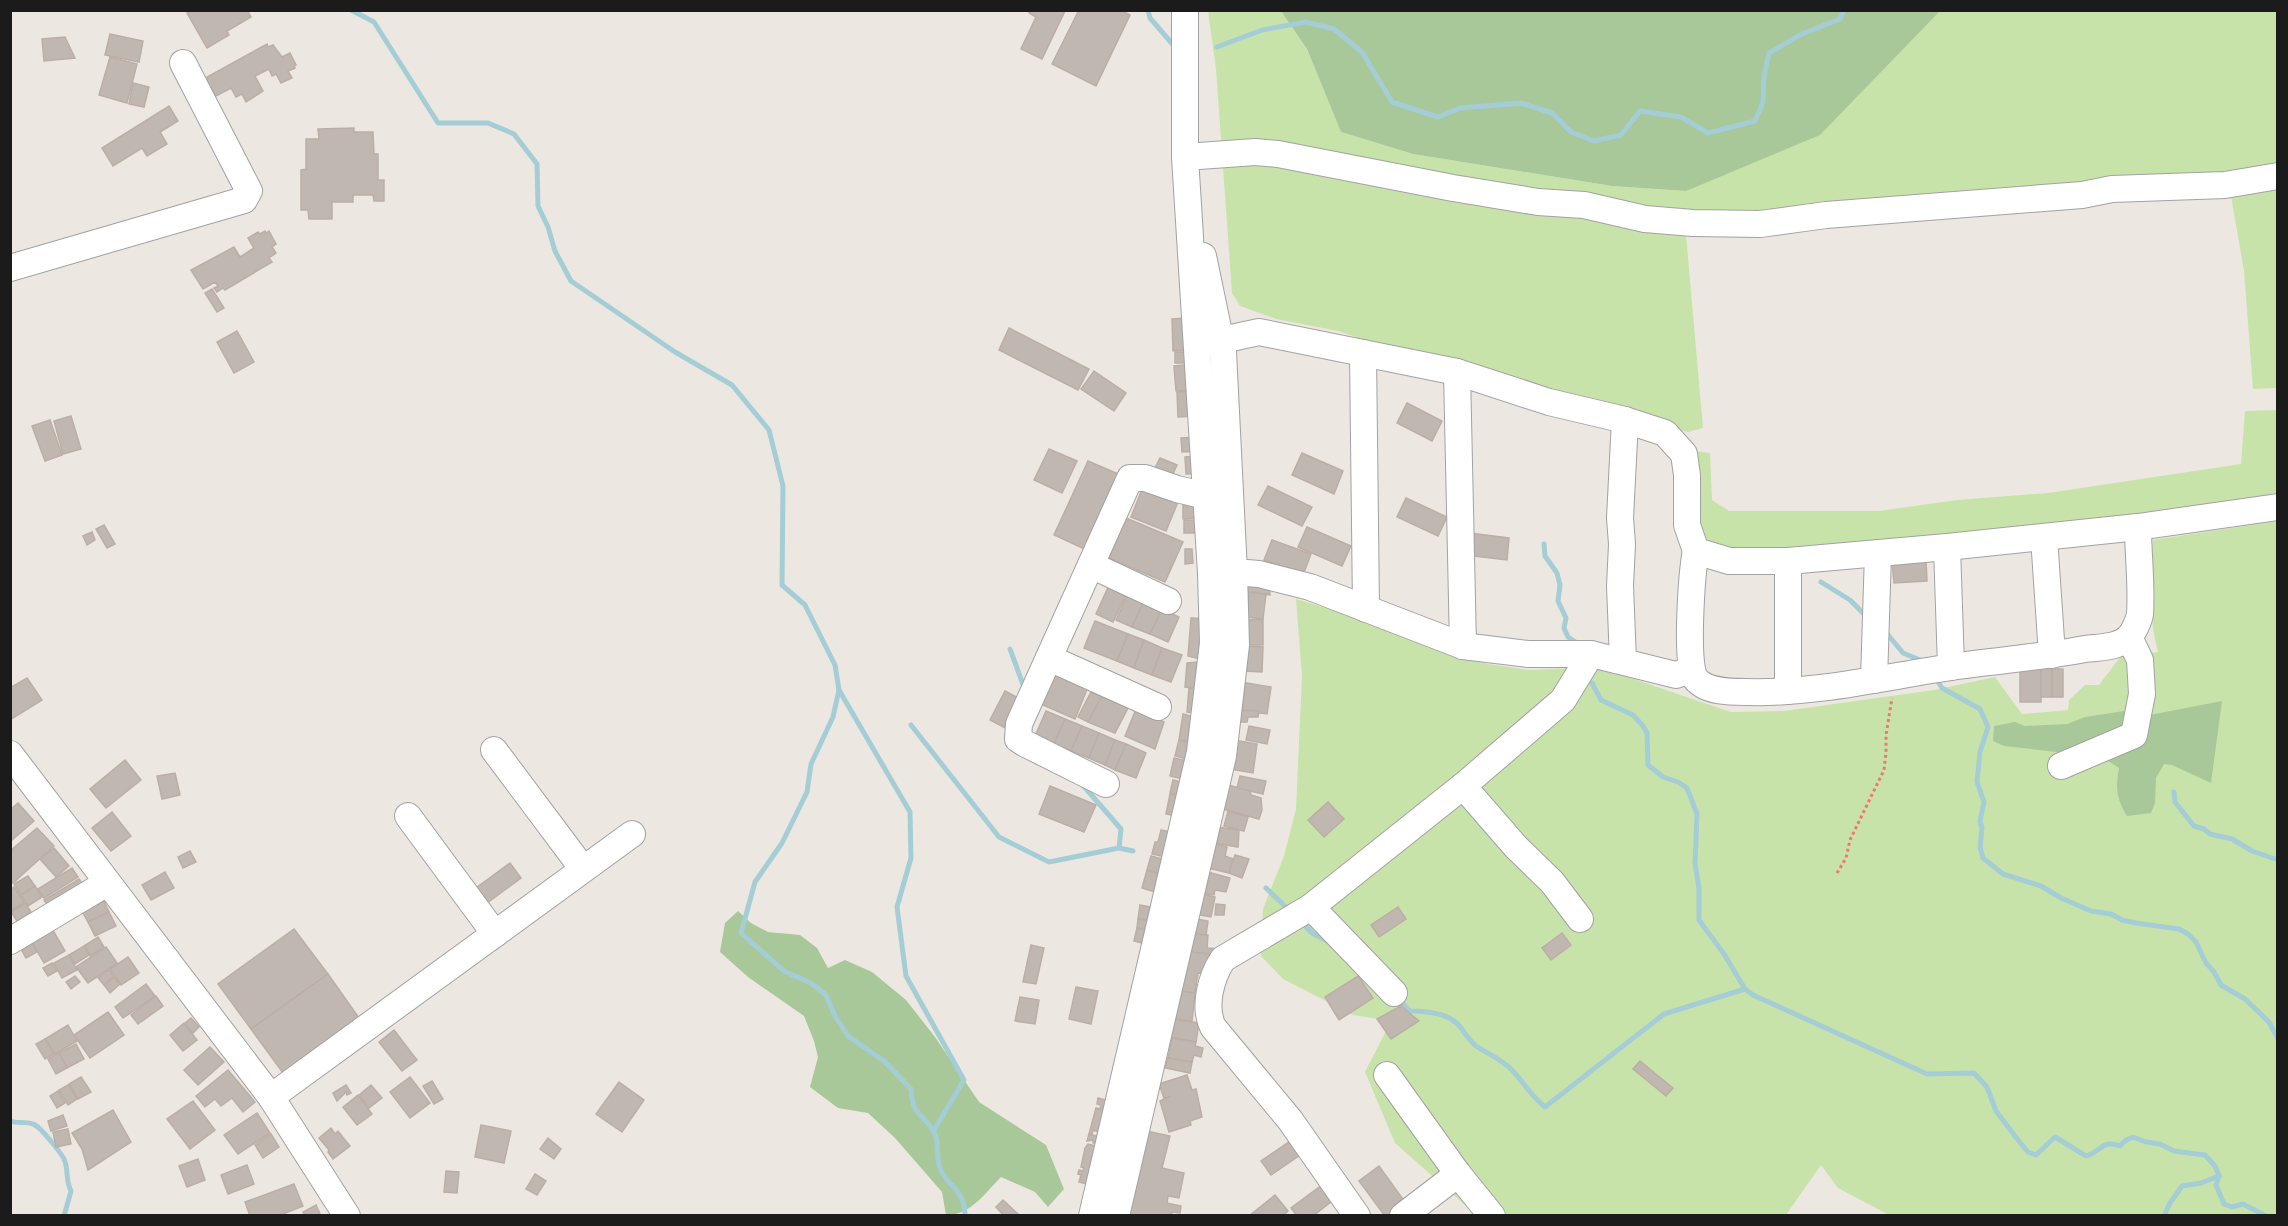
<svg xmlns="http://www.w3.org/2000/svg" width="2288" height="1226" viewBox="0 0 2288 1226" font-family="'Titillium Web',sans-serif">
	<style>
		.grass { fill: #c8e3aa }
		.forest { fill: #a8c899 }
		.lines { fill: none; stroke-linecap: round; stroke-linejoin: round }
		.stream { stroke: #a4cdd6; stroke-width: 5 }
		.building { fill: #c0b7b1; stroke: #bcaea5; stroke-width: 1.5 }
		.minor-casing { stroke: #a2a2a2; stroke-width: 28 }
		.path { stroke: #ee7870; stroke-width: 3; stroke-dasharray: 3 3; stroke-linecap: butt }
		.minor { stroke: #fff; stroke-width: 26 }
	</style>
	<rect width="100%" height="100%" fill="#ece8e1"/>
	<!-- grass -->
	<g class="grass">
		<polygon points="1208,11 1281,11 1307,49 1341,132 1413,154 1612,186 1686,191 1937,11 2277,11 2277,388 2253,389 2244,271 2227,173 1686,235 1703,428 1688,432 1425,360 1338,331 1276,319 1240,306 1232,293 1216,69"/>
		<polygon points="2277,410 2277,499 1767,556 1703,546 1691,519 1694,451 1710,453 1712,500 1729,511 1879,511 1957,500 2048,493 2241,464 2245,411"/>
		<path d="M2277 521V1215H1889L1838 1188 1821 1165 1786 1215H1488L1465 1205 1395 1143 1365 1072 1391 1021 1353 1015 1283 979 1261 956 1263 909 1284 856 1296 809 1302 676 1296 599 1339 612 1446 654 1488 664 1530 670 1571 668 1607 670 1731 712 1784 711 1934 690 1995 677 2022 714 2068 710 2069 700 2085 685H2099L2121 656 2158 652C2149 617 2148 576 2153 540Z"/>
	</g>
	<!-- forest -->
	<g class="forest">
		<polygon points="1281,11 1940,11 1820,135 1686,191 1612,186 1413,154 1341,132 1307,49"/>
		<path d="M2222 701 2211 783 2172 765 2164 764 2156 778 2155 803 2151 813 2127 816C2117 800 2115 788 2119 768L2102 757 2004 746 1993 741 1994 726 2015 722 2025 726 2067 724 2085 717 2124 711 2150 715Z"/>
		<path d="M738 911 751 923 768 932 800 935 817 948 828 968 845 960 872 972 906 1000 935 1037 979 1102 1046 1145 1064 1189 1048 1207 1035 1192 1001 1177C985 1193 970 1216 946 1215L942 1192 895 1138 868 1113 838 1108 810 1087 818 1057 814 1041 804 1016 748 977 720 952 725 923Z"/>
	</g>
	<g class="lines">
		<!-- stream -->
		<g class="stream">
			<path d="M351 10 374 22 438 123H488L514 134 537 164 538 206 548 227 555 251 571 281 675 352 732 385 769 430 783 486 782 585 805 605 835 665 839 690 833 717 811 764 807 792 782 843 755 882 741 933 784 971 811 983 826 995 835 1016 848 1036 884 1061 911 1089C912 1116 922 1112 934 1132 940 1141 935 1156 940 1168 947 1187 965 1188 965 1216"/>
			<polyline points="1148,10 1150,18 1175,47"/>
			<polyline points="1217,47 1262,30 1306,22 1334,29 1362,52 1392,102 1438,117 1460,108 1521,103 1552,113 1571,132 1594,141 1621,135 1640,111 1681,117 1708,133 1755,121 1763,102 1764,77 1769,53 1802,34 1840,19 1844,10"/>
			<polyline points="1544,544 1545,556 1557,573 1560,585 1558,601 1566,618 1564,628 1568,637 1580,645"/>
			<polyline points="1821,582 1850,600 1867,617"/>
			<polyline points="1884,630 1903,653 1925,662"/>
			<polyline points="1010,649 1025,690"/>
			<polyline points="1935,677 1942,688 1980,709 1988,727 1980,752 1977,782 1984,802 1980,821 1982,828 1980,847 1983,858 2003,874 2041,886 2061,898 2091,911 2111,914 2122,920 2136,923 2179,929 2188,934 2196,942 2206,963 2214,972 2221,985 2245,999 2269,1022 2278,1039"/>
			<path d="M1592 683 1601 700 1633 715 1643 726 1647 733 1648 765 1663 777 1678 782 1687 788 1697 814 1695 864 1699 888V920L1724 954 1745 989 1753 995 1927 1074 1974 1073 1987 1087 1996 1111 2018 1140 2028 1152 2036 1155 2055 1137 2086 1156C2102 1151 2102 1139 2120 1146L2126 1140 2133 1137 2146 1142 2160 1144 2174 1151 2205 1155 2215 1166 2219 1176 2216 1185 2224 1204 2232 1207 2243 1204 2266 1216"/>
			<polyline points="839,690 910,812 911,858 897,907 906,976 964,1080 934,1130"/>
			<polyline points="911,725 999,837 1049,862 1119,848"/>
			<polyline points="1081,783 1121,829 1119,848 1133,851"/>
			<polyline points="2174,792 2175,802 2194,826 2204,829 2210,834 2232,839 2252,851 2278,860"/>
			<polyline points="1266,888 1291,912"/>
			<polyline points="1299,920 1312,933 1331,943"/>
			<path d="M1397 998 1410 1011C1427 1011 1451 1013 1461 1028 1466 1035 1470 1041 1476 1046 1488 1054 1501 1059 1511 1069 1524 1082 1530 1095 1545 1107L1664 1014 1745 989"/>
			<path d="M10 1121C18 1124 25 1121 33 1124 40 1126 61 1153 64 1159 69 1170 65 1179 71 1191L64 1216"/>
			<polyline points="2164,1216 2170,1203 2182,1186 2201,1183 2219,1176"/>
		</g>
	</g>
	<!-- building -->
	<g class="building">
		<polygon points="192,10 247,10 251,17 227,31 229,35 207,48 187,13"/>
		<polygon points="1030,10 1065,11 1042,59 1021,49 1036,17 1029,13"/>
		<polygon points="1079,10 1121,10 1130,15 1096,86 1052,64"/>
		<polygon points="110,34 143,41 139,62 105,55"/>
		<polygon points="65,37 75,58 44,61 42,39"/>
		<polygon points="267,44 268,47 273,45 282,57 290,53 296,65 294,66 295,68 288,71 292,78 281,83 276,74 272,76 269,69 255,76 263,91 246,102 242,94 236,97 231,88 216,96 211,87 208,88 205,81 208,79 207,77"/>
		<polygon points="110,57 137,64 127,103 99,95"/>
		<polygon points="133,83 149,87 144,107 129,104"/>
		<polygon points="169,106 178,121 160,132 167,144 147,156 142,148 113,166 102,148"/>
		<polygon points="354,128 354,132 373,132 374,154 378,154 378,180 384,180 384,201 374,201 373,195 353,195 353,202 332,202 332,219 309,219 308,210 301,210 301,170 306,169 306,139 319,139 318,129"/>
		<polygon points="265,231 266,233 269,231 276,244 272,247 276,253 269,258 272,262 225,290 223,288 217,292 214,288 218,286 215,282 203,289 191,270 234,247 240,257 254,248 248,238 258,232 260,234"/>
		<polygon points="212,289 224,308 217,312 205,293"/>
		<polygon points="1186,318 1188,350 1173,351 1172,319"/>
		<polygon points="1009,328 1089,369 1078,390 999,350"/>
		<polygon points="237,331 254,362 234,373 217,342"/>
		<rect x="1175" y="352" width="15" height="11"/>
		<polygon points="1195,364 1191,390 1176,391 1174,366"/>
		<polygon points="1094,371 1126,393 1114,411 1081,389"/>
		<polygon points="1195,391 1196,416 1178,417 1177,392"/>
		<polygon points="1407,403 1442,421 1432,441 1397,423"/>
		<polygon points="71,416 81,449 63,454 54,421"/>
		<polygon points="50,420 62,455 45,461 32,426"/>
		<polygon points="1199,437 1200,451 1182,452 1181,438"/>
		<polygon points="1049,449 1077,461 1062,493 1034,480"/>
		<polygon points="1302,453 1343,471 1334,494 1292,475"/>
		<polygon points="1202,456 1204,473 1186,474 1185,457"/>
		<polygon points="1160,458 1177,465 1171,478 1154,470"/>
		<polygon points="1088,461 1125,477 1091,552 1054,535"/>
		<polygon points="1268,486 1312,507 1302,526 1258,505"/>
		<polygon points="1143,487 1178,502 1166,531 1131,517"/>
		<polygon points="1406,498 1447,517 1438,536 1397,517"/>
		<polygon points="1183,503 1186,503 1186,506 1205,504 1206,517 1183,519"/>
		<polygon points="1126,518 1183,542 1165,582 1109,558"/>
		<rect x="1184" y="520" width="22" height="13"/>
		<polygon points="104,525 115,544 107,548 96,529"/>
		<polygon points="1307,527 1351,546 1342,566 1298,547"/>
		<polygon points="92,532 95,540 87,545 83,536"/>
		<polygon points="1469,533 1509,538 1507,560 1466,555"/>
		<polygon points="1272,540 1311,554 1303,575 1264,560"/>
		<polygon points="1185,549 1192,549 1193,563 1185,564"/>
		<polygon points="1926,561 1927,581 1894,583 1892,563"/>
		<polygon points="1246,581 1269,582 1270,595 1244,592"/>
		<polygon points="1110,583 1128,591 1113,622 1096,614"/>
		<polygon points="1249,592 1266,594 1263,619 1246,617"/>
		<polygon points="1128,594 1144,601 1132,627 1116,620"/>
		<polygon points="1144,601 1162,609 1150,634 1132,627"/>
		<polygon points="1162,609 1179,617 1168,642 1150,634"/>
		<polygon points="1191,618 1211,619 1208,661 1188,656"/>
		<polygon points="1263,619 1263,645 1246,645 1245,620"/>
		<polygon points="1095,621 1128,634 1117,661 1084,648"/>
		<polygon points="1128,634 1144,640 1134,668 1117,661"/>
		<polygon points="1144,640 1162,648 1152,675 1134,668"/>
		<polygon points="1245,646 1263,647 1262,672 1244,671"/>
		<polygon points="1162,648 1182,655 1171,682 1152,675"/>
		<polygon points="1208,661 1202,689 1185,687 1187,663"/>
		<rect x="2020" y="667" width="21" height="35"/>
		<rect x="2041" y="667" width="11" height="30"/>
		<rect x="2052" y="669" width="11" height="28"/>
		<polygon points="1054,673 1088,687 1075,719 1041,704"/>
		<polygon points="27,678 42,700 10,720 10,688"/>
		<polygon points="1241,682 1271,687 1267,714 1237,710"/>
		<polygon points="1189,688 1202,689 1203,714 1187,712"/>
		<polygon points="1005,691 1026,702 1011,731 990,720"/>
		<polygon points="1091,692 1102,696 1088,722 1078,717"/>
		<polygon points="1102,696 1128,708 1115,733 1088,722"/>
		<polygon points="1136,709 1164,722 1155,749 1125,736"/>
		<polygon points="1237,710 1259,711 1258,717 1248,717 1247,722 1237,722"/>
		<polygon points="1046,711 1065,719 1054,744 1035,736"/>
		<polygon points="1183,714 1202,719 1193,742 1179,740"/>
		<polygon points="1065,719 1082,726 1071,751 1054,744"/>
		<polygon points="1082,726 1099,733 1089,758 1071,751"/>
		<polygon points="1249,726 1270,730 1267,744 1246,740"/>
		<polygon points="1099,733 1115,740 1105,765 1089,758"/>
		<polygon points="1115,740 1126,744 1115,770 1105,765"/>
		<polygon points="1179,740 1199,745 1195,761 1175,756"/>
		<polygon points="1234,740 1257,744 1253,773 1229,769"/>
		<polygon points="1126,744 1146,753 1136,778 1115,770"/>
		<polygon points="1174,758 1192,762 1187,780 1170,776"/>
		<polygon points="125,760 141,780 106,808 90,789"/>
		<polygon points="175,773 180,795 162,799 157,776"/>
		<polygon points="1240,776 1266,781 1263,794 1237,788"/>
		<polygon points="1173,780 1190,784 1188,797 1170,793"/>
		<polygon points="1225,784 1250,791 1251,795 1261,798 1262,810 1259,819 1219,808"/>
		<polygon points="1050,786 1096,805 1084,832 1039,814"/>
		<polygon points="1170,794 1186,798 1181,817 1166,814"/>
		<polygon points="1328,802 1344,819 1324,837 1308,820"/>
		<polygon points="18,803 34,821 11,841 10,810"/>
		<polygon points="1228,811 1248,817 1244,831 1224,826"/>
		<polygon points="112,812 131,836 111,851 92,828"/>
		<polygon points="1217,827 1239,830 1238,847 1214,843"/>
		<polygon points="37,828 54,846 13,883 10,880 10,851"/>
		<polygon points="1161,830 1177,833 1174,859 1152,854 1155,842 1158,842"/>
		<polygon points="1211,842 1227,847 1225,856 1233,859 1229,873 1204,867"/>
		<polygon points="54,848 69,866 56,877 40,859"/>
		<polygon points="190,851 196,862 183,868 178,857"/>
		<polygon points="1235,855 1249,859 1242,878 1229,873"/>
		<polygon points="1151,856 1174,862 1171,876 1147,870"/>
		<polygon points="510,863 521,878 483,906 472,891"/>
		<polygon points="72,868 78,877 44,898 38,889"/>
		<polygon points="1147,870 1165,876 1165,895 1142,888"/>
		<polygon points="1204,871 1230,878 1226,892 1215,890 1214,895 1200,893"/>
		<polygon points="165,872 174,888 151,900 142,885"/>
		<polygon points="28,876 35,886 21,895 14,884"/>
		<polygon points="79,879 85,888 51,910 44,900"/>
		<polygon points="35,886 42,897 28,906 21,895"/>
		<polygon points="14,887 24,902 11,911 10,890"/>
		<polygon points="1198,893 1215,897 1211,917 1194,914"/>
		<polygon points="104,901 109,912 88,922 82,911"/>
		<polygon points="25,903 31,912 17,921 11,912"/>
		<polygon points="1216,904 1225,905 1224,915 1215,915"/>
		<polygon points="1140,905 1151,907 1148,920 1138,919"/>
		<polygon points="1398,907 1406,919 1379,937 1371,925"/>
		<polygon points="109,912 116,926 95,936 88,922"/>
		<polygon points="1192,918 1208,921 1206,935 1192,934"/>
		<polygon points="1138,919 1158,922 1155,932 1137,928"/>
		<polygon points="51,927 65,951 44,963 30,939"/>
		<polygon points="1137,928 1155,933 1153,946 1134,941"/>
		<polygon points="294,929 328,974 251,1029 218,984"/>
		<polygon points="1562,933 1571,945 1551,960 1542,948"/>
		<polygon points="1192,934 1208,935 1207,948 1219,949 1216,955 1189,952"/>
		<polygon points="98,937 104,947 90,956 84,946"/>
		<polygon points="32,943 37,952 26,958 21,949"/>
		<polygon points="1031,945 1044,948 1036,984 1023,982"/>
		<polygon points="84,946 89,955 75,964 69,955"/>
		<polygon points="106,947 117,963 88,983 76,967"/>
		<polygon points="1185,951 1216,955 1214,974 1198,973 1195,993 1181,992"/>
		<polygon points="69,955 77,970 62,978 54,963"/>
		<polygon points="128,957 139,973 121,985 110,969"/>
		<polygon points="52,963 57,971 48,976 43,968"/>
		<polygon points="109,970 114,977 104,985 98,978"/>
		<polygon points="328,974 359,1018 283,1073 251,1029"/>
		<polygon points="75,976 80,982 71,989 66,982"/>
		<polygon points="1358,976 1373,998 1339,1020 1325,997"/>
		<polygon points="114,977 120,984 110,993 104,985"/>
		<polygon points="146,984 155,996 123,1018 115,1007"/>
		<polygon points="1076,987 1098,991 1091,1024 1069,1019"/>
		<polygon points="1178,991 1195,993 1192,1021 1174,1019"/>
		<polygon points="156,996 163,1006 138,1024 131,1015"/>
		<polygon points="1020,997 1039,1000 1035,1024 1015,1021"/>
		<polygon points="1401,1006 1419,1021 1391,1039 1377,1019"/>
		<polygon points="108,1012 124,1035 90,1058 74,1035"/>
		<polygon points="191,1018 199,1027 193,1033 184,1024"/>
		<polygon points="1172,1019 1199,1023 1196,1042 1169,1037"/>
		<polygon points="184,1023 197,1040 183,1051 170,1035"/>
		<polygon points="68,1025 77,1041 55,1054 45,1039"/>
		<polygon points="394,1030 417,1060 402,1071 379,1042"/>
		<polygon points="1172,1038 1196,1042 1195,1046 1203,1048 1201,1057 1194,1055 1192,1062 1168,1058"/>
		<polygon points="45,1039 54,1054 45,1059 36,1044"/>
		<polygon points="76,1044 84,1059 67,1068 59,1053"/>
		<polygon points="210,1047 224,1062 198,1085 184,1070"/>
		<polygon points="59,1053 67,1068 56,1074 48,1059"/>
		<polygon points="1168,1058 1192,1062 1190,1073 1165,1068"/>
		<polygon points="1640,1061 1673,1088 1666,1096 1633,1069"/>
		<polygon points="228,1070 255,1102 243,1112 232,1098 221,1106 215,1099 205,1107 196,1096"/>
		<polygon points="1187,1075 1192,1090 1196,1089 1202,1117 1190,1121 1191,1125 1169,1132 1160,1101 1171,1096 1164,1098 1159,1084"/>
		<polygon points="81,1077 91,1092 78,1099 69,1084"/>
		<polygon points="410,1077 430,1103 410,1118 390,1092"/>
		<polygon points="432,1081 443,1099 434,1104 423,1086"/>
		<polygon points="619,1082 644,1100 622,1132 596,1114"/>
		<polygon points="68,1085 77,1099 68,1105 59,1090"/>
		<polygon points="346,1085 351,1093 347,1095 346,1092 337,1101 333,1093"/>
		<polygon points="371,1085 382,1098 369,1108 359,1095"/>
		<polygon points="58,1091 65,1103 57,1108 50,1096"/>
		<polygon points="358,1095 372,1114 357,1125 343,1107"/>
		<polygon points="1098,1098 1113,1102 1106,1138 1097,1136 1098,1132 1093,1130 1092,1135 1089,1134 1096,1108 1100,1109 1101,1105 1097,1104"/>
		<polygon points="193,1101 215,1130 190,1149 167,1119"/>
		<polygon points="113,1110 131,1142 88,1170 82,1149 72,1133"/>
		<polygon points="257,1113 270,1133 238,1154 224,1135"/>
		<polygon points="63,1115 67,1126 51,1131 48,1121"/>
		<polygon points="481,1125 511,1131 504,1163 475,1157"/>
		<polygon points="331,1128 335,1134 338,1131 350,1146 333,1159 328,1152 329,1150 319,1138"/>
		<polygon points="68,1129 71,1144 56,1147 53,1132"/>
		<polygon points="1142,1130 1170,1136 1162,1168 1184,1173 1179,1198 1168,1196 1167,1203 1181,1206 1180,1213 1172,1212 1171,1216 1122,1216"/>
		<polygon points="271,1134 279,1147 263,1158 255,1145"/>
		<polygon points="1089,1134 1097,1136 1096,1140 1099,1140 1095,1186 1079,1182 1081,1175 1078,1174 1079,1170 1083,1171 1084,1168 1081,1167 1085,1148 1088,1144 1096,1146 1096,1143 1093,1143 1093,1140 1087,1141"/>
		<polygon points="1296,1137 1306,1151 1271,1175 1261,1161"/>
		<polygon points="548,1138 561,1149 554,1159 540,1149"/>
		<polygon points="198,1159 205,1180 187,1187 179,1166"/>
		<polygon points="247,1165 254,1184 228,1194 221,1175"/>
		<polygon points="1379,1166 1405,1202 1388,1216 1385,1216 1359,1181"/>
		<polygon points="446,1171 459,1172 457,1193 444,1192"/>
		<polygon points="535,1174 546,1181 537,1195 526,1189"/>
		<polygon points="1326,1182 1337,1197 1313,1216 1297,1216 1291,1208"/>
		<polygon points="294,1184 303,1206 278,1216 250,1216 245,1202"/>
		<polygon points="1275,1195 1288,1211 1283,1216 1249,1216"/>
		<polygon points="1003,1200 1018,1214 1016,1216 1004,1216 996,1207"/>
		<polygon points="316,1205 321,1216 305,1216 303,1212"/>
	</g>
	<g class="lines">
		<!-- minor casing -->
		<g class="minor-casing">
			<g id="minor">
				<polyline points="1185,157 1255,152 1278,154 1453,188 1538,202 1584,205 1645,219 1693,223 1760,224 1826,215 2082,195 2112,189 2225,185 2278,176"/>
				<polyline points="10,268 244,200 249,191 183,63"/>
				<polyline points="1222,340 1259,332 1457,372 1549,402 1625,420 1665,433 1684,454 1687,475 1687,525 1696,551 1729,561 1788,561 1947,547 2138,527 2278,507"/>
				<polyline points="1363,353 1366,609"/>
				<polyline points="1457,372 1463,646"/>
				<polyline points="2044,537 2052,655"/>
				<polyline points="1947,547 1951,667"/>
				<path d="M1696 551C1692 570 1685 664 1695 678 1705 692 1730 692 1746 692 1818 694 1888 676 1958 666 2000 660 2043 657 2085 649 2099 647 2117 648 2128 638 2133 634 2139 620 2140 614 2142 586 2138 555 2138 527"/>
				<polyline points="1788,561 1788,691"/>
				<polyline points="1091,565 1168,601"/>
				<polyline points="1234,572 1259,574 1310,587 1463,646 1528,654 1591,654 1676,675 1691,670"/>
				<polyline points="1049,658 1158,707"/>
				<polyline points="1623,661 1620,586 1622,544 1620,518 1625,420"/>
				<polyline points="1874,680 1878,553"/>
				<polyline points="494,750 583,869"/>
				<polyline points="10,754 271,1097 347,1216"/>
				<polyline points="2061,766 2134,735 2142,694 2140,660 2129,637"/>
				<polyline points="1106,784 1024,743 1018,739 1019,724 1130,478 1145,478 1177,489 1206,496"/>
				<polyline points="1463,786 1516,847 1552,882 1580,919"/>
				<polyline points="408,816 495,934"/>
				<polyline points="1311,907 1394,993"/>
				<polyline points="10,941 107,883"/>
				<polyline points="1387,1075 1458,1174 1492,1216"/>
				<polyline points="271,1097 632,834"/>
				<polyline points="1092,1216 1200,752 1213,643 1211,573 1185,157 1185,10"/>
				<polyline points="1116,1216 1223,756 1236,645 1234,572 1223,352 1203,256"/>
				<path d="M1357 1216 1290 1120 1213 1027C1203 1007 1211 977 1223 959L1311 907 1463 786 1563 700 1591 654"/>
				<polyline points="1403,1216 1458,1174"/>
			</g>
		</g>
		<!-- path -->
		<polyline class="path" points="1837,873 1846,858 1850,840 1884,770 1886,753 1886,735 1892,698"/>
		<!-- minor -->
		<use href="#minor" class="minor"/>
	</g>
	<!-- border -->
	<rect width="2288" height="1226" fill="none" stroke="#1b1b1b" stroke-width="24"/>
</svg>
